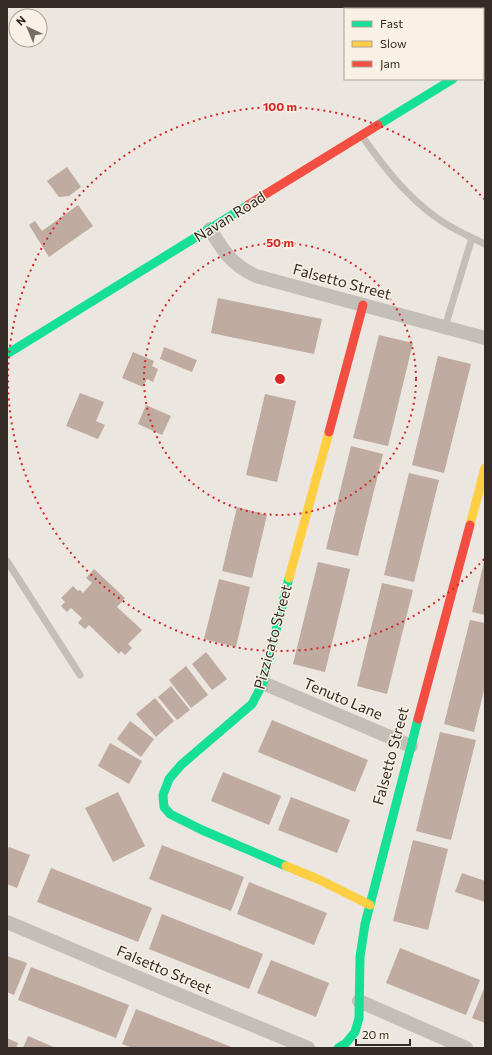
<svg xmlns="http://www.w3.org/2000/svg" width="492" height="1055" viewBox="0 0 492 1055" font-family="Commissioner,sans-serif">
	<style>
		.building { fill: #c0aba0 }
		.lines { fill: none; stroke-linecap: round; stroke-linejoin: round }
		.lane { stroke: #c4beb8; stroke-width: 7 }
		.street { stroke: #c4beb8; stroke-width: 14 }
		.fast { stroke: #16e098; stroke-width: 9 }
		.slow { stroke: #ffcf43; stroke-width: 9 }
		.jam { stroke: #f24e42; stroke-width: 9 }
		.ring { fill: none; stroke: #d62828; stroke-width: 2; stroke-dasharray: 2 4 }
		.labels { text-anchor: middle; stroke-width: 3; stroke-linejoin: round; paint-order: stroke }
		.street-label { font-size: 15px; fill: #352b26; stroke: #f9f1e5 }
		.centre { fill: #d62828; stroke: #f9f1e5; stroke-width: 2 }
		.ring-label { font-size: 12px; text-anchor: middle; font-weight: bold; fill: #d62828; stroke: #f9f1e5; stroke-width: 3; stroke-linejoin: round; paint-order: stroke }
	</style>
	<rect width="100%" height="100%" fill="#ebe6df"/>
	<!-- building -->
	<g class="building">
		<polygon points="67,167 81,187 69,196 59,197 47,181"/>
		<polygon points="78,205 93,226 49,257 29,225 35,221 42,231"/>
		<polygon points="218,298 322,319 314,354 211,333"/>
		<polygon points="379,335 413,343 388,446 353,438"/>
		<polygon points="164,347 197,360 192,372 160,359"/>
		<polygon points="133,352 154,361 152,366 158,369 153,382 147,379 143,387 122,378"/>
		<polygon points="438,356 471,364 444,473 412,465"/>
		<polygon points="80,393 104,402 96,421 105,425 98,439 66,426"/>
		<polygon points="265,394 296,401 277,482 246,475"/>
		<polygon points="146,405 171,416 162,435 138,424"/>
		<polygon points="351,446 383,454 358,556 326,549"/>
		<polygon points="409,473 439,480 414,582 384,575"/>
		<polygon points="237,507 267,515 252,578 222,571"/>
		<polygon points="318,562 350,569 325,672 293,664"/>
		<polygon points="484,562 485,562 485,615 472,612"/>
		<polygon points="94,569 125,598 117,607 142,630 128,644 132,648 125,655 121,651 119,654 89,625 85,629 78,623 82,618 71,608 67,612 61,606 65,602 61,598 73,586 78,591 80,590 83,593 92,583 86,578"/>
		<polygon points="219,579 250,587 236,647 204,639"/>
		<polygon points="382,583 413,590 387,694 357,686"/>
		<polygon points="470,620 485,623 485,686 474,732 444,724"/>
		<polygon points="206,652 227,679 212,690 192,664"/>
		<polygon points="186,666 208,695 191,708 169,680"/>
		<polygon points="171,686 190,710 177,720 158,697"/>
		<polygon points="155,698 174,721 156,737 136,714"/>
		<polygon points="272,720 368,760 355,792 258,752"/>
		<polygon points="130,721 154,739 141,757 117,739"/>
		<polygon points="440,732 476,740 451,840 416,831"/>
		<polygon points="110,743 142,761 129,784 98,766"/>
		<polygon points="223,772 281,796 269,825 211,801"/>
		<polygon points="118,792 145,846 113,862 85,808"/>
		<polygon points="291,797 350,820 337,853 278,830"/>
		<polygon points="413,840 448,849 428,930 393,921"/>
		<polygon points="162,845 244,877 231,911 149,879"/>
		<polygon points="9,847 30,855 17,888 7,884 7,851"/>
		<polygon points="51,868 152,908 138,942 37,902"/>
		<polygon points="462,873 485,881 485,902 455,892"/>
		<polygon points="249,882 327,913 314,945 237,914"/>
		<polygon points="162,914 263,954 249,989 149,949"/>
		<polygon points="400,948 480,980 466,1015 386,983"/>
		<polygon points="7,956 27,963 14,995 7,992"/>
		<polygon points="271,960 329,983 316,1017 257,993"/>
		<polygon points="31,967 129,1005 116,1038 18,1000"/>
		<polygon points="485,986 485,1023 472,1018"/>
		<polygon points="136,1009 234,1048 133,1048 122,1044"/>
		<polygon points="28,1036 56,1048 23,1048"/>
		<polygon points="7,1038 18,1043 16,1048 7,1048"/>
	</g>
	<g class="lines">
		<!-- lane -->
		<g class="lane">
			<path d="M362 136C383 166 406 196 437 218 448 226 460 232 472 238L445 327"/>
			<polyline points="472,238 485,244"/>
			<polyline points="7,561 80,675"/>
		</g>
		<!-- street -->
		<g class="street">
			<path d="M210 229C223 251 232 265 256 276L485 338"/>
			<polyline points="263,683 411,746"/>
			<polyline points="7,922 158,986 308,1048"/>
			<polyline points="359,1001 466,1048"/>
		</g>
		<!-- fast -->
		<g class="fast">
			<polyline points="378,125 453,79"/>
			<polyline points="7,354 248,205"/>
			<polyline points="286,866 202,830 170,814 164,807 163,795 169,779 181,765 252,704 263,683 289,578"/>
			<polyline points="338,1048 346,1043 355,1032 359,1018 360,957 365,924 418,719"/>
		</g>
		<!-- slow -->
		<g class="slow">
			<polyline points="483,61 485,59"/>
			<polyline points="470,525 485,468"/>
			<polyline points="289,578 329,432"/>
			<polyline points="286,866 320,880 370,905"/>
		</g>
		<!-- jam -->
		<g class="jam">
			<polyline points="248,205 378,125"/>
			<polyline points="329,432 363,305"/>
			<polyline points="418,719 470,525"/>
		</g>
	</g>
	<!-- distance rings -->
	<g class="ring">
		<circle cx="280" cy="379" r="136"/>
		<path d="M484 559A272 272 0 1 1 484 199"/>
	</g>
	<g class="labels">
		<!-- street labels -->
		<g class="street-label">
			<text transform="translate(230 217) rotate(-32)" y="5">Navan Road</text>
			<text transform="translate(342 282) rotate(15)" y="5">Falsetto Street</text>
			<text transform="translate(273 637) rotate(-75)" y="5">Pizzicato Street</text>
			<text transform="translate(343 699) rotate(23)" y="5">Tenuto Lane</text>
			<text transform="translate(391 756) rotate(-75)" y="5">Falsetto Street</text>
			<text transform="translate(164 970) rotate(23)" y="5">Falsetto Street</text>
		</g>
	</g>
	<circle cx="280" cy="379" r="6" class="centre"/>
	<g class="ring-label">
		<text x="280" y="111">100 m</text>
		<text x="280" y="247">50 m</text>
	</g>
	<!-- border -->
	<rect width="492" height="1055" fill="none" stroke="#352b26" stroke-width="16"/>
	<!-- legend -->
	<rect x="344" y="8" width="140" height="72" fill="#f9f1e5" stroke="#aba299"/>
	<rect x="352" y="21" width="20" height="6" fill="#16e098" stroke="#aba299"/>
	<text x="380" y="28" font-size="12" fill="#352b26">Fast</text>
	<rect x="352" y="41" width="20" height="6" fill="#ffcf43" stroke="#aba299"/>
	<text x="380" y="48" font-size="12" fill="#352b26">Slow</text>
	<rect x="352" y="61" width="20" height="6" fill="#f24e42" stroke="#aba299"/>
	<text x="380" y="68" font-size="12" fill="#352b26">Jam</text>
	<!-- north arrow -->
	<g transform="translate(28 28) rotate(316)"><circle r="19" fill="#f9f1e5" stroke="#aba299"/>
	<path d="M0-3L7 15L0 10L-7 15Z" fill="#756c67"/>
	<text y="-6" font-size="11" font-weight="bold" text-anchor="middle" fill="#352b26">N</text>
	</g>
	<!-- scale -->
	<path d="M356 1039v6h54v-6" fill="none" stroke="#352b26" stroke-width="2"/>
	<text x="362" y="1039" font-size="12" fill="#352b26" stroke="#f9f1e5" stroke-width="3" paint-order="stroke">20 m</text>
</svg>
